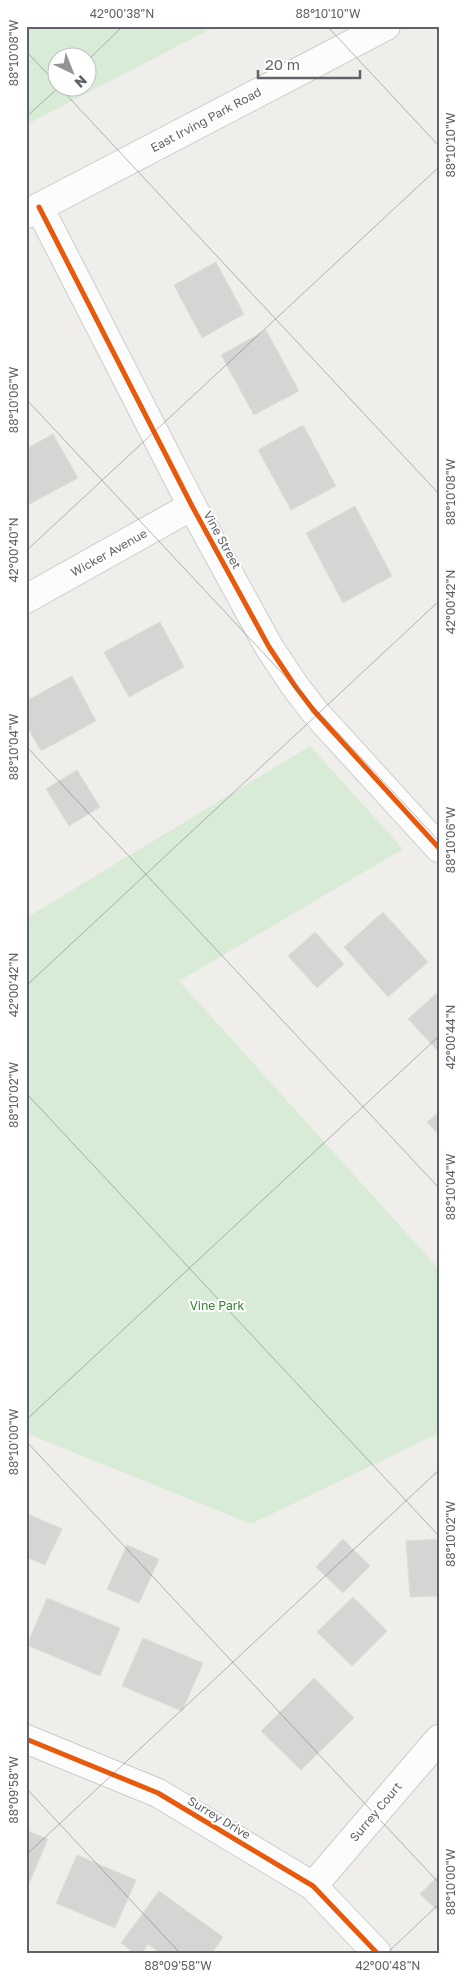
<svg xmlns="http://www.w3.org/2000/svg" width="465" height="1979" viewBox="0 0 465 1979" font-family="'Golos Text',sans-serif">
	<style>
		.green { fill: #d8ebd6; fill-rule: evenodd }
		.building { fill: #d6d5d3; stroke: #deddd9 }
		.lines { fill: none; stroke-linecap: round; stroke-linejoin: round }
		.street-casing { stroke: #cbcccc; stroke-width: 30 }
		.secondary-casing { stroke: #cacacb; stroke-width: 30 }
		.street { stroke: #fdfcfc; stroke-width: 28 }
		.secondary { stroke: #fdfcfc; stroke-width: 28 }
		.cycleway-casing { stroke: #fff; stroke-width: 8 }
		.cycleway { stroke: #e8590c; stroke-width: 5 }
		.ticks { fill: none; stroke: #5f6368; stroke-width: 1; stroke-opacity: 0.45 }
		.labels { text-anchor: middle; stroke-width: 4; stroke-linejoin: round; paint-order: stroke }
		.street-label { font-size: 12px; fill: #5f6368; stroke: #fff }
		.park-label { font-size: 12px; fill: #348238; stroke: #fff }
		.neatline { fill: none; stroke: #5f6368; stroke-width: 2 }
		.ticks-label { font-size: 12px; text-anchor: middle; fill: #5f6368 }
	</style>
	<rect width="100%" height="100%" fill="#efeeea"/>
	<!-- green -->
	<g class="green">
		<path d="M26 26H216L26 125ZM58 58H88V88H58Z"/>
		<polygon points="310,746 403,849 179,981 439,1269 439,1433 251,1524 26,1433 26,918"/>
	</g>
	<!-- building -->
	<g class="building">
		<polygon points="216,262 244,314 202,338 174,285"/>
		<polygon points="266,330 299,391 254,415 221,355"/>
		<polygon points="303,425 336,486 291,510 258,450"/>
		<polygon points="53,434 78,478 26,506 26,449"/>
		<polygon points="355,506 392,576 343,603 306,533"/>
		<polygon points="160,622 184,667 129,697 104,652"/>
		<polygon points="72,676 96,721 41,751 26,725 26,701"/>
		<polygon points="77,770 100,807 69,826 46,789"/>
		<polygon points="383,912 428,962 388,997 344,947"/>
		<polygon points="315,932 344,964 317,988 288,956"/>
		<polygon points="439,991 439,1052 408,1019"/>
		<polygon points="439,1112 439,1135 427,1122"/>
		<polygon points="26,1513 62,1529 45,1565 26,1557"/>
		<polygon points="343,1539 370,1566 343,1593 316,1567"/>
		<polygon points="439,1539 439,1596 410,1597 406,1541"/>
		<polygon points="127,1545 159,1559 139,1603 107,1589"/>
		<polygon points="353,1597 387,1631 352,1666 317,1632"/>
		<polygon points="47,1598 120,1628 100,1676 27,1645"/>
		<polygon points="143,1638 203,1663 182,1711 122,1686"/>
		<polygon points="314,1678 354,1718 301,1770 261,1731"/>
		<polygon points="26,1830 48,1839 27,1888 26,1887"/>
		<polygon points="77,1855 136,1880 115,1928 56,1903"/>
		<polygon points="439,1875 439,1912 420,1894"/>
		<polygon points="159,1891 223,1937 212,1953 160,1953 148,1944 142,1953 134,1953 121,1943"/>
	</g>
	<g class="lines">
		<!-- street casing -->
		<g class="street-casing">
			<g id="street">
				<polyline points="39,207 192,506 269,647 295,686 314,711 439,848"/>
				<polyline points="26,599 192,506"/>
				<polyline points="26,1739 158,1793 313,1886 377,1953"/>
				<polyline points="313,1886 439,1739"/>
			</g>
		</g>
		<!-- secondary casing -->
		<g class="secondary-casing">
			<polyline id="secondary" points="26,214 386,26"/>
		</g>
		<!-- street -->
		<use href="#street" class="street"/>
		<!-- secondary -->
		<use href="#secondary" class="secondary"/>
		<!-- cycleway casing -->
		<g class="cycleway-casing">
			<g id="cycleway">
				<polyline points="39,207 192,506 269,647 295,686 314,711 439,848"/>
				<polyline points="26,1739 158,1793 313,1886 377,1953"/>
			</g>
		</g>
		<!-- cycleway -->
		<use href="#cycleway" class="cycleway"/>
	</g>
	<!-- ticks -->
	<path class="ticks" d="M327 26 439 146M26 51 58 85M88 60 123 26M60 88 439 494M26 117 58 88M26 399 439 841M26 551 439 167M26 746 439 1188M26 986 439 601M26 1093 439 1536M26 1420 439 1036M26 1441 439 1883M26 1788 180 1953M26 1855 439 1470M387 1953 439 1904"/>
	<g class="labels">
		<!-- street labels -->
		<g class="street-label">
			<text transform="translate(206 120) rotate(-28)" y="4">East Irving Park Road</text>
			<text transform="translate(222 540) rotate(61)" y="4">Vine Street</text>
			<text transform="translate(109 553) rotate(-29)" y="4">Wicker Avenue</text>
			<text transform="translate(376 1812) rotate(-50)" y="4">Surrey Court</text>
			<text transform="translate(219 1818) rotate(31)" y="4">Surrey Drive</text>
		</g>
		<!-- park labels -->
		<g class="park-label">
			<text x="217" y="1310">Vine Park</text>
		</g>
	</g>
	<!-- border -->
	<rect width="465" height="1979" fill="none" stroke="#ffffff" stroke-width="55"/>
	<!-- north arrow -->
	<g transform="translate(72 72) rotate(137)"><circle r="24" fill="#ffffff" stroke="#bfc1c3"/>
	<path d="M0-4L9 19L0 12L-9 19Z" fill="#919496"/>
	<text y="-8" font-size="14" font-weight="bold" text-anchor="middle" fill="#5f6368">N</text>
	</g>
	<!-- scale -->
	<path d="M258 70v8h102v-8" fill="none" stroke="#5f6368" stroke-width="2.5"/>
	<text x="265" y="70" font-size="15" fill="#5f6368" stroke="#ffffff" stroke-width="4" paint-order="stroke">20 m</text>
	<rect x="28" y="28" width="410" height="1924" class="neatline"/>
	<g class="ticks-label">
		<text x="122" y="18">42°00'38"N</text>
		<text x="328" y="18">88°10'10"W</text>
		<text transform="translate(14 53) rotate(-90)" y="4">88°10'08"W</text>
		<text transform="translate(451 145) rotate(-90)" y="4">88°10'10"W</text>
		<text transform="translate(14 400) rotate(-90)" y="4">88°10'06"W</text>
		<text transform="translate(451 492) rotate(-90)" y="4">88°10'08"W</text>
		<text transform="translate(14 550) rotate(-90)" y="4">42°00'40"N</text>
		<text transform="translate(451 602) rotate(-90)" y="4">42°00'42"N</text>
		<text transform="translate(14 747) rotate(-90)" y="4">88°10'04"W</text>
		<text transform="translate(451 840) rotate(-90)" y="4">88°10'06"W</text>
		<text transform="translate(14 985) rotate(-90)" y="4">42°00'42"N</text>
		<text transform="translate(451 1037) rotate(-90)" y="4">42°00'44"N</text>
		<text transform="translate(14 1095) rotate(-90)" y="4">88°10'02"W</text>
		<text transform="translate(451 1187) rotate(-90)" y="4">88°10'04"W</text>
		<text transform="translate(14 1442) rotate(-90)" y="4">88°10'00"W</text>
		<text transform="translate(451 1534) rotate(-90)" y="4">88°10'02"W</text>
		<text transform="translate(14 1790) rotate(-90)" y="4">88°09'58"W</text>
		<text transform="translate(451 1882) rotate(-90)" y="4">88°10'00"W</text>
		<text x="178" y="1970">88°09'58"W</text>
		<text x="388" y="1970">42°00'48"N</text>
	</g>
</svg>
